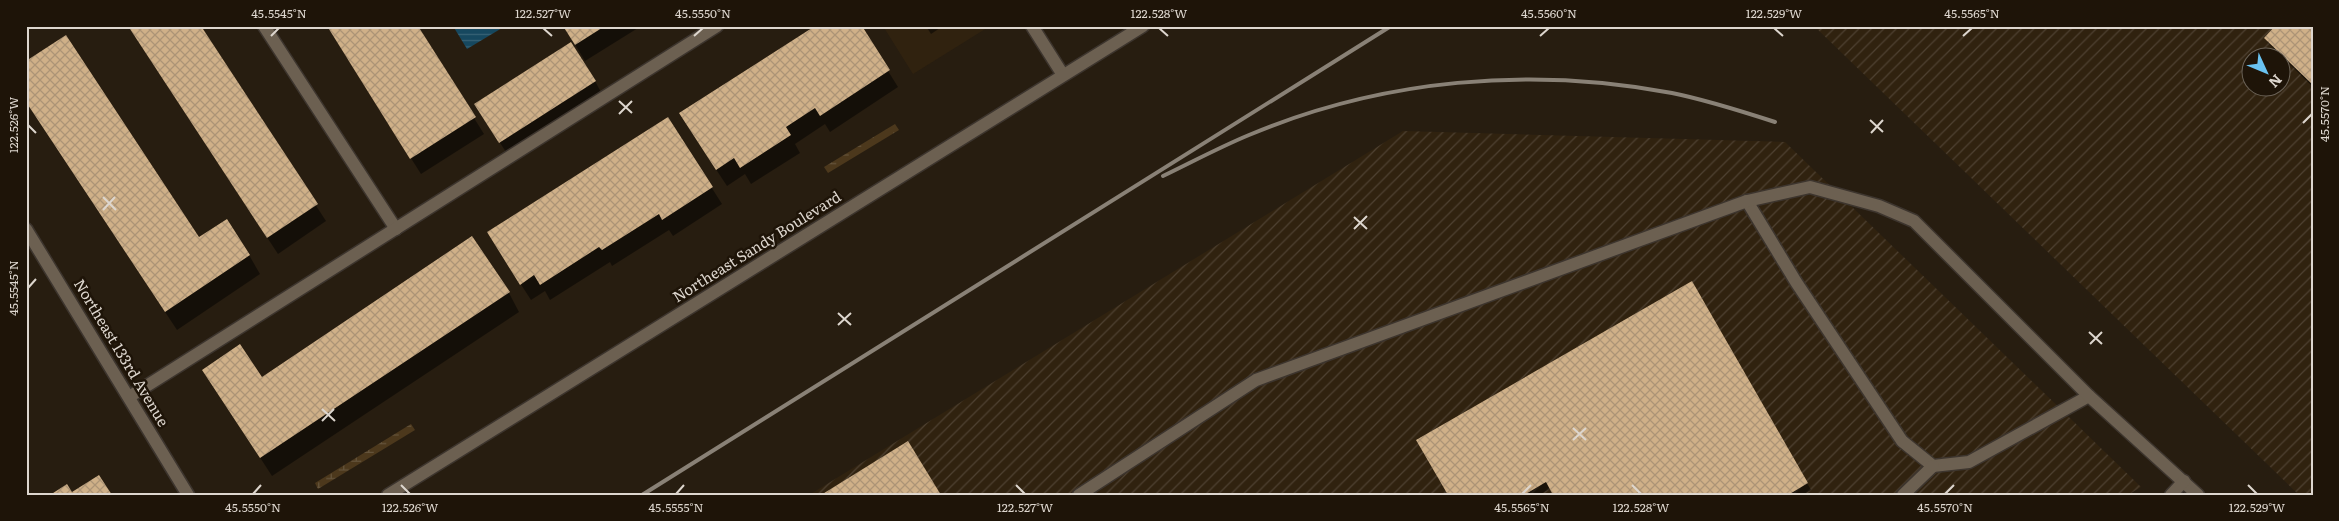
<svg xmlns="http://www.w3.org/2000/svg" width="2339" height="521" viewBox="0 0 2339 521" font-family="Literata,serif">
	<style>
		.built { fill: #30220f }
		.industrial { fill: url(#industrial-furrows); fill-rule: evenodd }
		.wetland { fill: url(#wetland-marsh) }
		.water { fill: url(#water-rules) }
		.shadow { fill: #0007 }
		.building { fill: url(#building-cross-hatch) }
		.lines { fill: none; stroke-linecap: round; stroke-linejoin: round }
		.lane-casing { stroke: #3d352e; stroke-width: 15 }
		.street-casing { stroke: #3d352e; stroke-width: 15 }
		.secondary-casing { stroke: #3d352e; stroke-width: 15 }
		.lane { stroke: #6c6051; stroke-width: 12 }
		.street { stroke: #6c6051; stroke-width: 12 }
		.secondary { stroke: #6c6051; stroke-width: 12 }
		.rail { stroke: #898176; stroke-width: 4 }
		.ticks { fill: none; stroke: #ddd6ce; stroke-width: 2 }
		.labels { text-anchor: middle; stroke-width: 5; stroke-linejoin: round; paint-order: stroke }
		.street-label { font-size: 15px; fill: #ddd6ce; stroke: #1e1408 }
		.neatline { fill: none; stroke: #ddd6ce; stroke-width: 2 }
		.ticks-label { font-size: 12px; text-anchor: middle; fill: #ddd6ce }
	</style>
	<defs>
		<pattern id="industrial-furrows" width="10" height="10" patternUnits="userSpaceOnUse" patternTransform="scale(1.25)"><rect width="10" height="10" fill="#30220f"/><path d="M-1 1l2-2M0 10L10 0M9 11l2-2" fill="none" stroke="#4e4131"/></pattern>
		<pattern id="wetland-marsh" width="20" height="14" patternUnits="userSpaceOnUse" patternTransform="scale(1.25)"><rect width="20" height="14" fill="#4c381c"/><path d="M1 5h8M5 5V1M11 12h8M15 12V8" fill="none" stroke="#65543c"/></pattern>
		<pattern id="water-rules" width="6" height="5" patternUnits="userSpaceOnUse" patternTransform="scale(1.25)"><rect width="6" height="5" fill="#16485f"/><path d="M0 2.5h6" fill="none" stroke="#376275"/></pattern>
		<pattern id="building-cross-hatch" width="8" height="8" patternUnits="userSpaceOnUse" patternTransform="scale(1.25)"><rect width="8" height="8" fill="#cfb088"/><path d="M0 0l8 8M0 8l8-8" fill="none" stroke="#ac9476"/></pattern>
	</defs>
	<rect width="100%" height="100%" fill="#271d10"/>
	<!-- built -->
	<polygon class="built" points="883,26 990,26 913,74"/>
	<!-- industrial -->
	<g class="industrial">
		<path d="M1814 26H2313V495H2299ZM2252 58H2282V88H2252Z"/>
		<polygon points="1403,131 1785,142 2141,487 2128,495 809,495"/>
	</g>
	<!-- wetland -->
	<g class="wetland">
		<polygon points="895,124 899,130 828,173 824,167"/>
		<polygon points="411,424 415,430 318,489 315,483"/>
	</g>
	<!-- water -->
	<polygon class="water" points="453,26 501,26 502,28 467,49"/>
	<!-- shadow -->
	<g class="shadow">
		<polygon points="128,26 199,26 326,221 278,254"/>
		<polygon points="327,26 474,118 484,134 421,174"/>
		<polygon points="564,26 637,26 638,28 585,61"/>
		<polygon points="860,26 898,87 830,132 825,124 795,144 800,153 751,184 745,174 727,186 690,130"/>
		<polygon points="926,26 943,26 931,34"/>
		<polygon points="2273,26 2313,26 2313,87 2269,44 2265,38 2275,28"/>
		<polygon points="26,62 199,239 249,255 260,274 177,330 26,102"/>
		<polygon points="595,81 602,94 508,155 483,117"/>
		<polygon points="668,119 722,204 673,236 669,230 612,266 610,262 550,300 545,291 531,300 498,249"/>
		<polygon points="1691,283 1811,490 1802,495 1555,495 1551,488 1539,495 1449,495"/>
		<polygon points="509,293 519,312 272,476 203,370 262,378"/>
	</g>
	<!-- building -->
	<g class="building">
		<polygon points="128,26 201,26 318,204 267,238"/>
		<polygon points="327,26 418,26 476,117 410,159"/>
		<polygon points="563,26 605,26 575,45"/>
		<polygon points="815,26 862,26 890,70 820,116 815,108 786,127 791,135 740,168 734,158 716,170 679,113"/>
		<polygon points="2275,26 2313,26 2313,85 2264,38"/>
		<polygon points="66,35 199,237 227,219 250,255 165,312 26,102 26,61"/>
		<polygon points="571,42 596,81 499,143 474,104"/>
		<polygon points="668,117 713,187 662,220 659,214 602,250 599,247 540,285 534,275 520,285 487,232"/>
		<polygon points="472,236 510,292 260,458 202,370 240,344 262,377"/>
		<polygon points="1692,281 1808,483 1788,495 1553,495 1546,482 1524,495 1448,495 1416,440"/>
		<polygon points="908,441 941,495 821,495"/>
		<polygon points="99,475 112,495 50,495 67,484 72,492"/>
	</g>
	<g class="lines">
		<!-- lane casing -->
		<g class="lane-casing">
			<g id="lane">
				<polyline points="264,26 396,229"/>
				<polyline points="1032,26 1063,75"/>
				<polyline points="1747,201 1796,282 1902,441 1933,466 1969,462 2089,396"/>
				<polyline points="129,397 717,26"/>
				<polyline points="1079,495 1256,380 1747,201 1810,187 1879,206 1914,221 2089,396 2198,495"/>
				<polyline points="1903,495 1933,466"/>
				<polyline points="2171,495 2184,481"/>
			</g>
		</g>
		<!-- street casing -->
		<g class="street-casing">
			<polyline id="street" points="26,229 188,495"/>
		</g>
		<!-- secondary casing -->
		<g class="secondary-casing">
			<polyline id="secondary" points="388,495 1143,26"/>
		</g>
		<!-- lane -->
		<use href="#lane" class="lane"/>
		<!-- street -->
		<use href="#street" class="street"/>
		<!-- secondary -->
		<use href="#secondary" class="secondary"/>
		<!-- rail -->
		<g class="rail">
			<path d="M1163 176C1192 162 1220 147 1249 135 1382 79 1531 66 1672 93 1707 100 1741 111 1775 122"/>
			<polyline points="642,495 1391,26"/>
		</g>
	</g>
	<!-- ticks -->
	<path class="ticks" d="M543 28 552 36M1159 28 1168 36M1774 28 1783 36M271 36 279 28M694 36 703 28M1540 36 1549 28M1963 36 1972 28M619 101 632 113M619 114 632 101M1870 120 1883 132M2303 123 2312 114M28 125 36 133M1871 133 1883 120M103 197 116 210M103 210 115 197M1354 217 1367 229M1354 229 1367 216M28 288 36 279M838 313 851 325M838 325 851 313M2089 332 2102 344M2090 344 2102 332M322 409 335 421M322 421 334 409M1573 428 1586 440M1573 440 1586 428M401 485 410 494M1016 485 1025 494M1632 485 1641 494M2248 485 2257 494M253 494 261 485M676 494 684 485M1522 494 1531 485M1945 494 1954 485"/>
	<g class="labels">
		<!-- street labels -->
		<g class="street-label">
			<text transform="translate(757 247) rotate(-32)" y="5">Northeast Sandy Boulevard</text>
			<text transform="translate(121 353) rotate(59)" y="5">Northeast 133rd Avenue</text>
		</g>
	</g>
	<!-- border -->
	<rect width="2339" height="521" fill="none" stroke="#1e1408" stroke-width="55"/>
	<!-- north arrow -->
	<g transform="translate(2266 72) rotate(134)"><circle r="24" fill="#1e1408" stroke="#6a6257"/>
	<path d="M0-4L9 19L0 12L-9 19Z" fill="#6ac3f1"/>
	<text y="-8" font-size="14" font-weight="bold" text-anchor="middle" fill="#ddd6ce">N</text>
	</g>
	<rect x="28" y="28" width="2284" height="466" class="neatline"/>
	<g class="ticks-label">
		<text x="279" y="18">45.5545°N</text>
		<text x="543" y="18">122.527°W</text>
		<text x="703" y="18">45.5550°N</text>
		<text x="1159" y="18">122.528°W</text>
		<text x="1549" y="18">45.5560°N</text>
		<text x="1774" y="18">122.529°W</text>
		<text x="1972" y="18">45.5565°N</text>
		<text transform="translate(2325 114) rotate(-90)" y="4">45.5570°N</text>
		<text transform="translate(14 125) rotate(-90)" y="4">122.526°W</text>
		<text transform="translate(14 288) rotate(-90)" y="4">45.5545°N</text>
		<text x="253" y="512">45.5550°N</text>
		<text x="410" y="512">122.526°W</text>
		<text x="676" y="512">45.5555°N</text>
		<text x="1025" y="512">122.527°W</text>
		<text x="1522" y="512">45.5565°N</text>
		<text x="1641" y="512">122.528°W</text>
		<text x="1945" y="512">45.5570°N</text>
		<text x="2257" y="512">122.529°W</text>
	</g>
</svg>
